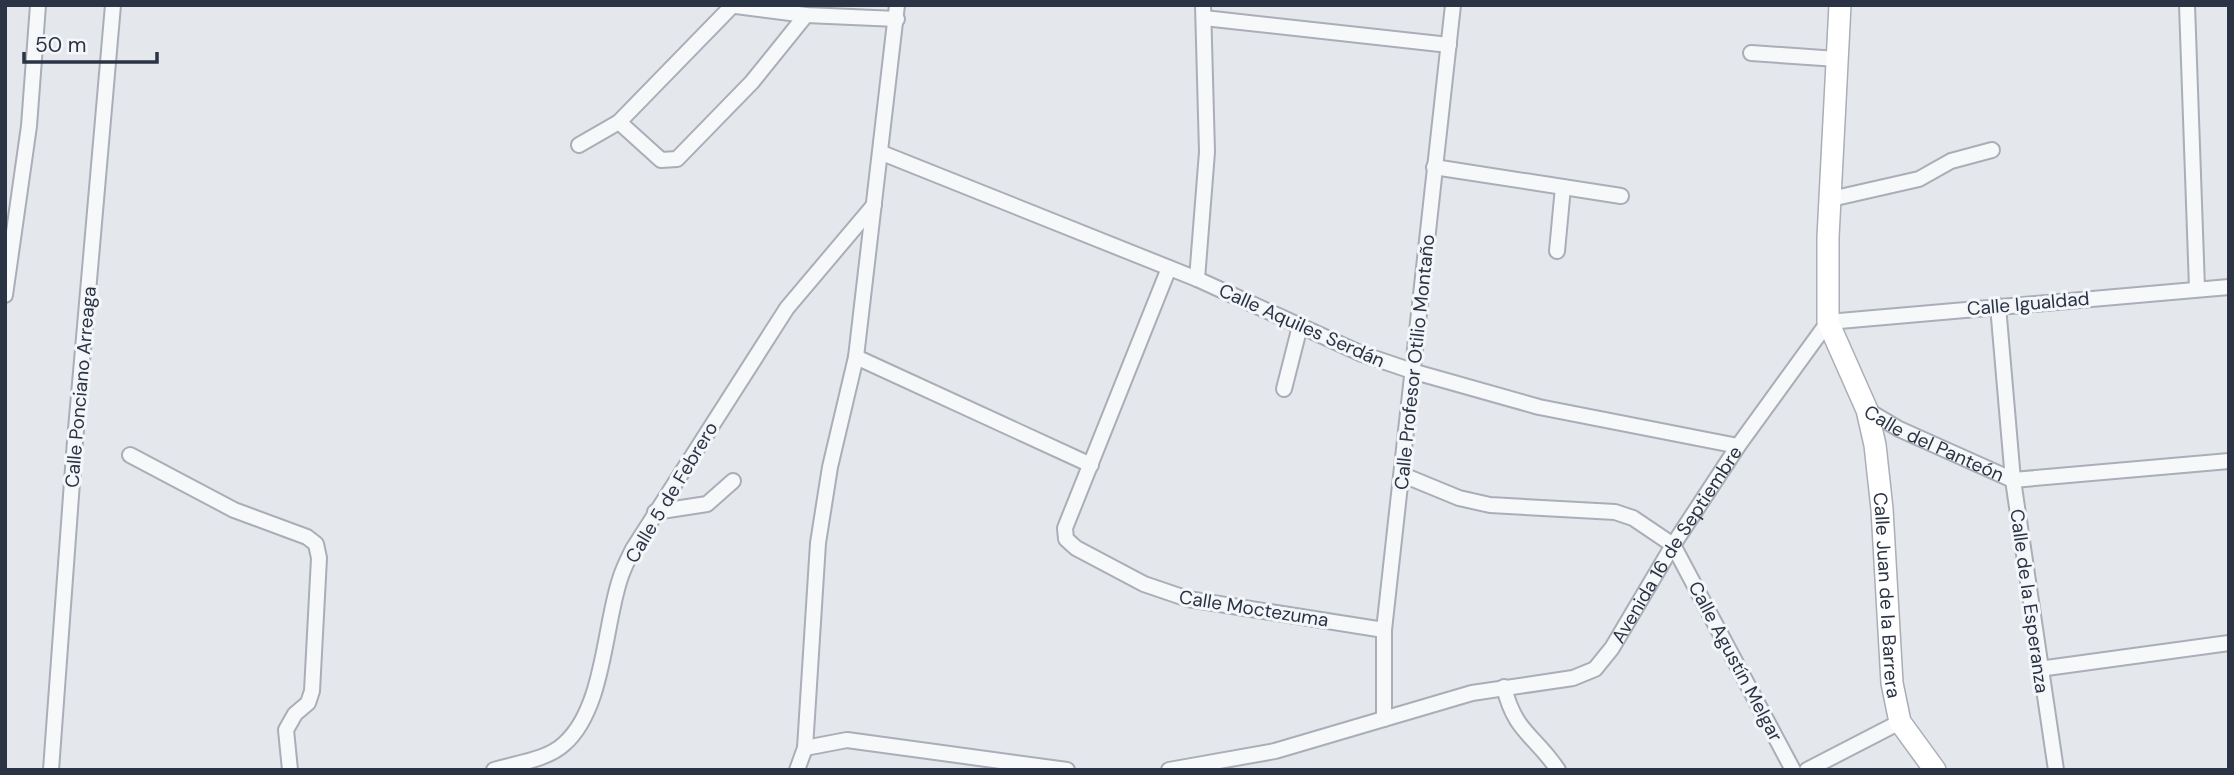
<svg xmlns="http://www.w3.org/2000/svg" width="2234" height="775" viewBox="0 0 2234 775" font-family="'DM Sans',sans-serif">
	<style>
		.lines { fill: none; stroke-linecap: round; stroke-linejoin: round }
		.street-casing { stroke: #a9aeb7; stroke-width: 18 }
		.secondary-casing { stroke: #a9aeb7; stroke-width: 24 }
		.street { stroke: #f7f8fa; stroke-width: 14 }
		.secondary { stroke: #fff; stroke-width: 21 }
		.labels { text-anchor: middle; stroke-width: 6; stroke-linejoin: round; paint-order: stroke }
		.street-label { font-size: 19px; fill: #2b3445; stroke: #f4f6f9 }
	</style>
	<rect width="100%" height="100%" fill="#e4e7ec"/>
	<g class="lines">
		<!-- street casing -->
		<g class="street-casing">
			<g id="street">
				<polyline points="728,5 806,15 897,19"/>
				<polyline points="2187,5 2197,288"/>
				<polyline points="1204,18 1449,45"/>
				<polyline points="1751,53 1837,59"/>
				<polyline points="619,122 661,160 677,159 752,82 806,15"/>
				<polyline points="579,145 619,122 732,6"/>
				<polyline points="882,153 1197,279 1362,354 1415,372 1539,407 1738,446"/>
				<polyline points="1434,167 1621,196"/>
				<polyline points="1831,199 1919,179 1951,161 1992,150"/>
				<polyline points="1557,251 1563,187"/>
				<polyline points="1169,268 1065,528 1066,539 1076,548 1144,584 1188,599 1384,630"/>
				<polyline points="1197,279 1207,152 1203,5"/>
				<polyline points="5,295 29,126 38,5"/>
				<polyline points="1998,306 2013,480 2056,770"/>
				<polyline points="856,357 1091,465"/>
				<polyline points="1284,389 1300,326"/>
				<path id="s1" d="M1867 410 1899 429 2013 480 2229 461"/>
				<polyline points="130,455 234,510 307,537 316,544 319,558 312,691 308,703 295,714 286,730 290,770"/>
				<polyline points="1403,475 1459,498 1490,505 1615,512 1633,518 1673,545 1793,770"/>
				<polyline points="655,512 707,504 733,481"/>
				<polyline points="2039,669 2229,643"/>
				<path d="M1504 687C1515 733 1535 735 1558 770"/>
				<polyline points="1384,719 1384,630 1453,5"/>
				<polyline points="805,748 847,740 1067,770"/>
				<polyline points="51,770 75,441 113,5"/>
				<path d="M494 770C516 763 547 760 564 744 604 709 604 627 620 579 623 569 628 559 633 549L787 308 874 205"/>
				<polyline points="797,770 805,748 818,543 830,467 856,357 897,5"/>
				<path id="s2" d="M1169 770 1275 751 1472 693 1573 678 1595 669 1612 648 1673 545 1738 446 1828 322 2229 287"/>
				<polyline points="1807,770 1900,722"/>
			</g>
		</g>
		<!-- secondary casing -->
		<g class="secondary-casing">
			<g id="secondary">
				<path id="s3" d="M1840 5 1828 237V322L1867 410 1875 445 1882 509 1892 683 1900 722 1935 770"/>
			</g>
		</g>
		<!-- street -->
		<use href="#street" class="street"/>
		<!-- secondary -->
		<use href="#secondary" class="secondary"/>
	</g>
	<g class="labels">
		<!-- street labels -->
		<g class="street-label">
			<text transform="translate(2028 303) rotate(-5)" y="7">Calle Igualdad</text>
			<text transform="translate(1302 325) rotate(24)" y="7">Calle Aquiles Serdán</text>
			<text transform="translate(1414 362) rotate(-84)" y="7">Calle Profesor Otilio Montaño</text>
			<text transform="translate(80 387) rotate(-85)" y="7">Calle Ponciano Arreaga</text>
			<text dy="7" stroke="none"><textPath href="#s1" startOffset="75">Calle del Panteón</textPath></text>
			<text transform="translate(671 492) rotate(-59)" y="7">Calle 5 de Febrero</text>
			<text dy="7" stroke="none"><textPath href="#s2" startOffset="588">Avenida 16 de Septiembre</textPath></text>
			<text dy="7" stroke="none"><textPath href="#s3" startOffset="600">Calle Juan de la Barrera</textPath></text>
			<text transform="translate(2030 601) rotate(82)" y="7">Calle de la Esperanza</text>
			<text transform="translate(1254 608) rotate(9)" y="7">Calle Moctezuma</text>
			<text transform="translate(1736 661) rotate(62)" y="7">Calle Agustín Melgar</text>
		</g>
	</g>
	<!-- border -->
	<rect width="2234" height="775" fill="none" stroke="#2b3445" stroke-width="14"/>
	<!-- scale -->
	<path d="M24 52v10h133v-10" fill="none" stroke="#2b3445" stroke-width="3.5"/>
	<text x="35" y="52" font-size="21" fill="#2b3445" stroke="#f4f6f9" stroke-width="5" paint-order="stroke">50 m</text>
</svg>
